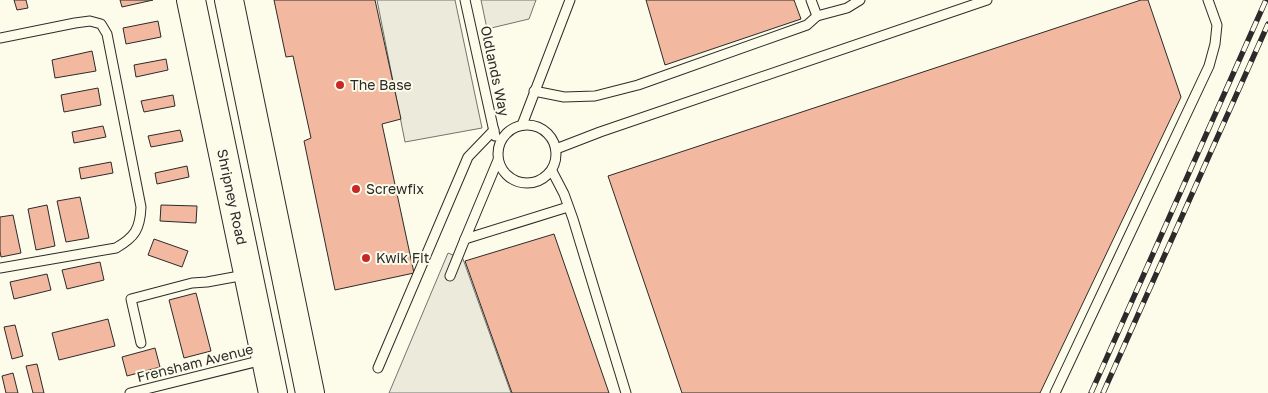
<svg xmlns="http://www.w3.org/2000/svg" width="1268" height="393" viewBox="0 0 1268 393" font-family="'Golos Text',sans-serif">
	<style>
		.parking { fill: #eceadb; stroke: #74746e }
		.building { fill: #f2b8a0; stroke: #2b2b2b }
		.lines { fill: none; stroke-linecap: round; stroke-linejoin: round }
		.lane-casing { stroke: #2b2b2b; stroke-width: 11 }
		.primary-casing { stroke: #2b2b2b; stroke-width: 30 }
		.lane { stroke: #fdfbea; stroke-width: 9 }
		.primary { stroke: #fdfbea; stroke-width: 28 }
		.rail-casing { stroke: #2b2b2b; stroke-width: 5.5 }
		.rail { stroke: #fdfbea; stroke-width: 4; stroke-dasharray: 11; stroke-linecap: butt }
		.poi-dot { fill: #c62828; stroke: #fdfbea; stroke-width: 2 }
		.labels { text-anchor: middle; stroke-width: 4; stroke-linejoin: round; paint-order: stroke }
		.street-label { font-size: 14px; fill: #2b2b2b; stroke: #fdfbea }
		.poi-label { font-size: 14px; fill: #2b2b2b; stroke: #fdfbea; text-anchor: start }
	</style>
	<rect width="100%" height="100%" fill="#fdfbea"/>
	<!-- parking -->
	<g class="parking">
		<polygon points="377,0 455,0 482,128 405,142"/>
		<polygon points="481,0 536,0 529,19 487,29"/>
		<polygon points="448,253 463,259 511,393 389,393"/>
	</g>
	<!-- building -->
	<g class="building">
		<polygon points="14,0 26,0 28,8 17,10"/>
		<polygon points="120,0 153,0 122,7"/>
		<polygon points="274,0 375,0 401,119 382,124 414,273 335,290 304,141 311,138 293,56 286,57"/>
		<polygon points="646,0 794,0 801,19 665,65"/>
		<polygon points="1141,0 1148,0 1181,97 1040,393 682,393 608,176"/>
		<polygon points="158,21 161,37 126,44 123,28"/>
		<polygon points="92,51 96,71 55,78 52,60"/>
		<polygon points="166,59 168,70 136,77 134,65"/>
		<polygon points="98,88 101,105 64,112 61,95"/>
		<polygon points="173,95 175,106 144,112 141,101"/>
		<polygon points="103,126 106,137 74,143 72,132"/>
		<polygon points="180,130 183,141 151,147 148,136"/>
		<polygon points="111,162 113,173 81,179 79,168"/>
		<polygon points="187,166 189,177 157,184 155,173"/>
		<polygon points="80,197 89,238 66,242 57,201"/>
		<polygon points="47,205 55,246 36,250 28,209"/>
		<polygon points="161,205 197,206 196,223 160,221"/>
		<polygon points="13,215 21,253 1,257 0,251 0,217"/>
		<polygon points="554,234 609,393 512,393 465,261"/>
		<polygon points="154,239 188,251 182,267 148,255"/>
		<polygon points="100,262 104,280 67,289 62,270"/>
		<polygon points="47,274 51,290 14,299 10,282"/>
		<polygon points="196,293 211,351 184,358 169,300"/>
		<polygon points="108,319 115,346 59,360 52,333"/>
		<polygon points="15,325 23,356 12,359 4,327"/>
		<polygon points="155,348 160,367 127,376 122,357"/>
		<polygon points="37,364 44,393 33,393 26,366"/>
		<polygon points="13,373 18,393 6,393 2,376"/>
	</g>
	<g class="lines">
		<!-- lane casing -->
		<g class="lane-casing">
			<g id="lane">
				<polyline points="465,0 495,136"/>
				<polyline points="811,0 817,16 847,8 860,0"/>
				<path d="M0 38 75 23 90 21 101 24 107 34 141 207C140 229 135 237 116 248L0 268"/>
				<polyline points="534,91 564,97 595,96 638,85 807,25 817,16"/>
				<circle cx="527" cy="154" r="29"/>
				<polyline points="522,125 570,0"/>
				<polyline points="556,149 600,132 987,0"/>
				<polyline points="498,160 465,239 568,207"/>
				<polyline points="552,171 564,194 573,219 626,393"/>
				<polyline points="450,276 465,239"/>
				<polyline points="141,343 131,299 192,283 207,282 245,275"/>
				<polyline points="378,368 468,157 494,130"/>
				<polyline points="130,393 263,360"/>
				<polyline points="1055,393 1209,66 1215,44 1217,25 1208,0"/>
			</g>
		</g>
		<!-- primary casing -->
		<g class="primary-casing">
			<g id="primary">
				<polyline points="191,0 273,393"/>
				<polyline points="229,0 310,393"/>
			</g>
		</g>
		<!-- lane -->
		<use href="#lane" class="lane"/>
		<!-- primary -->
		<use href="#primary" class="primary"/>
		<!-- rail casing -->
		<g class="rail-casing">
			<g id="rail">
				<polyline points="1091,393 1266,0"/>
				<polyline points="1103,393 1268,24"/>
			</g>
		</g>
		<!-- rail -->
		<use href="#rail" class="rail"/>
	</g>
	<!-- markers -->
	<g class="poi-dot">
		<circle cx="340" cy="85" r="5"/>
		<circle cx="356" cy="189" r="5"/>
		<circle cx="366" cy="258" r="5"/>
	</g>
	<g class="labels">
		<!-- street labels -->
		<g class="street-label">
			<text transform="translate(495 71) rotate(78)" y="5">Oldlands Way</text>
			<text transform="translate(232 197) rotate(78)" y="5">Shripney Road</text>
			<text transform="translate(195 363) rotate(-14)" y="5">Frensham Avenue</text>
		</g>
		<!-- poi labels -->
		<g class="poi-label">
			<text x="350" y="90">The Base</text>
			<text x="366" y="194">Screwfix</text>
			<text x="376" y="263">Kwik Fit</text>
		</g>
	</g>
</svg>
